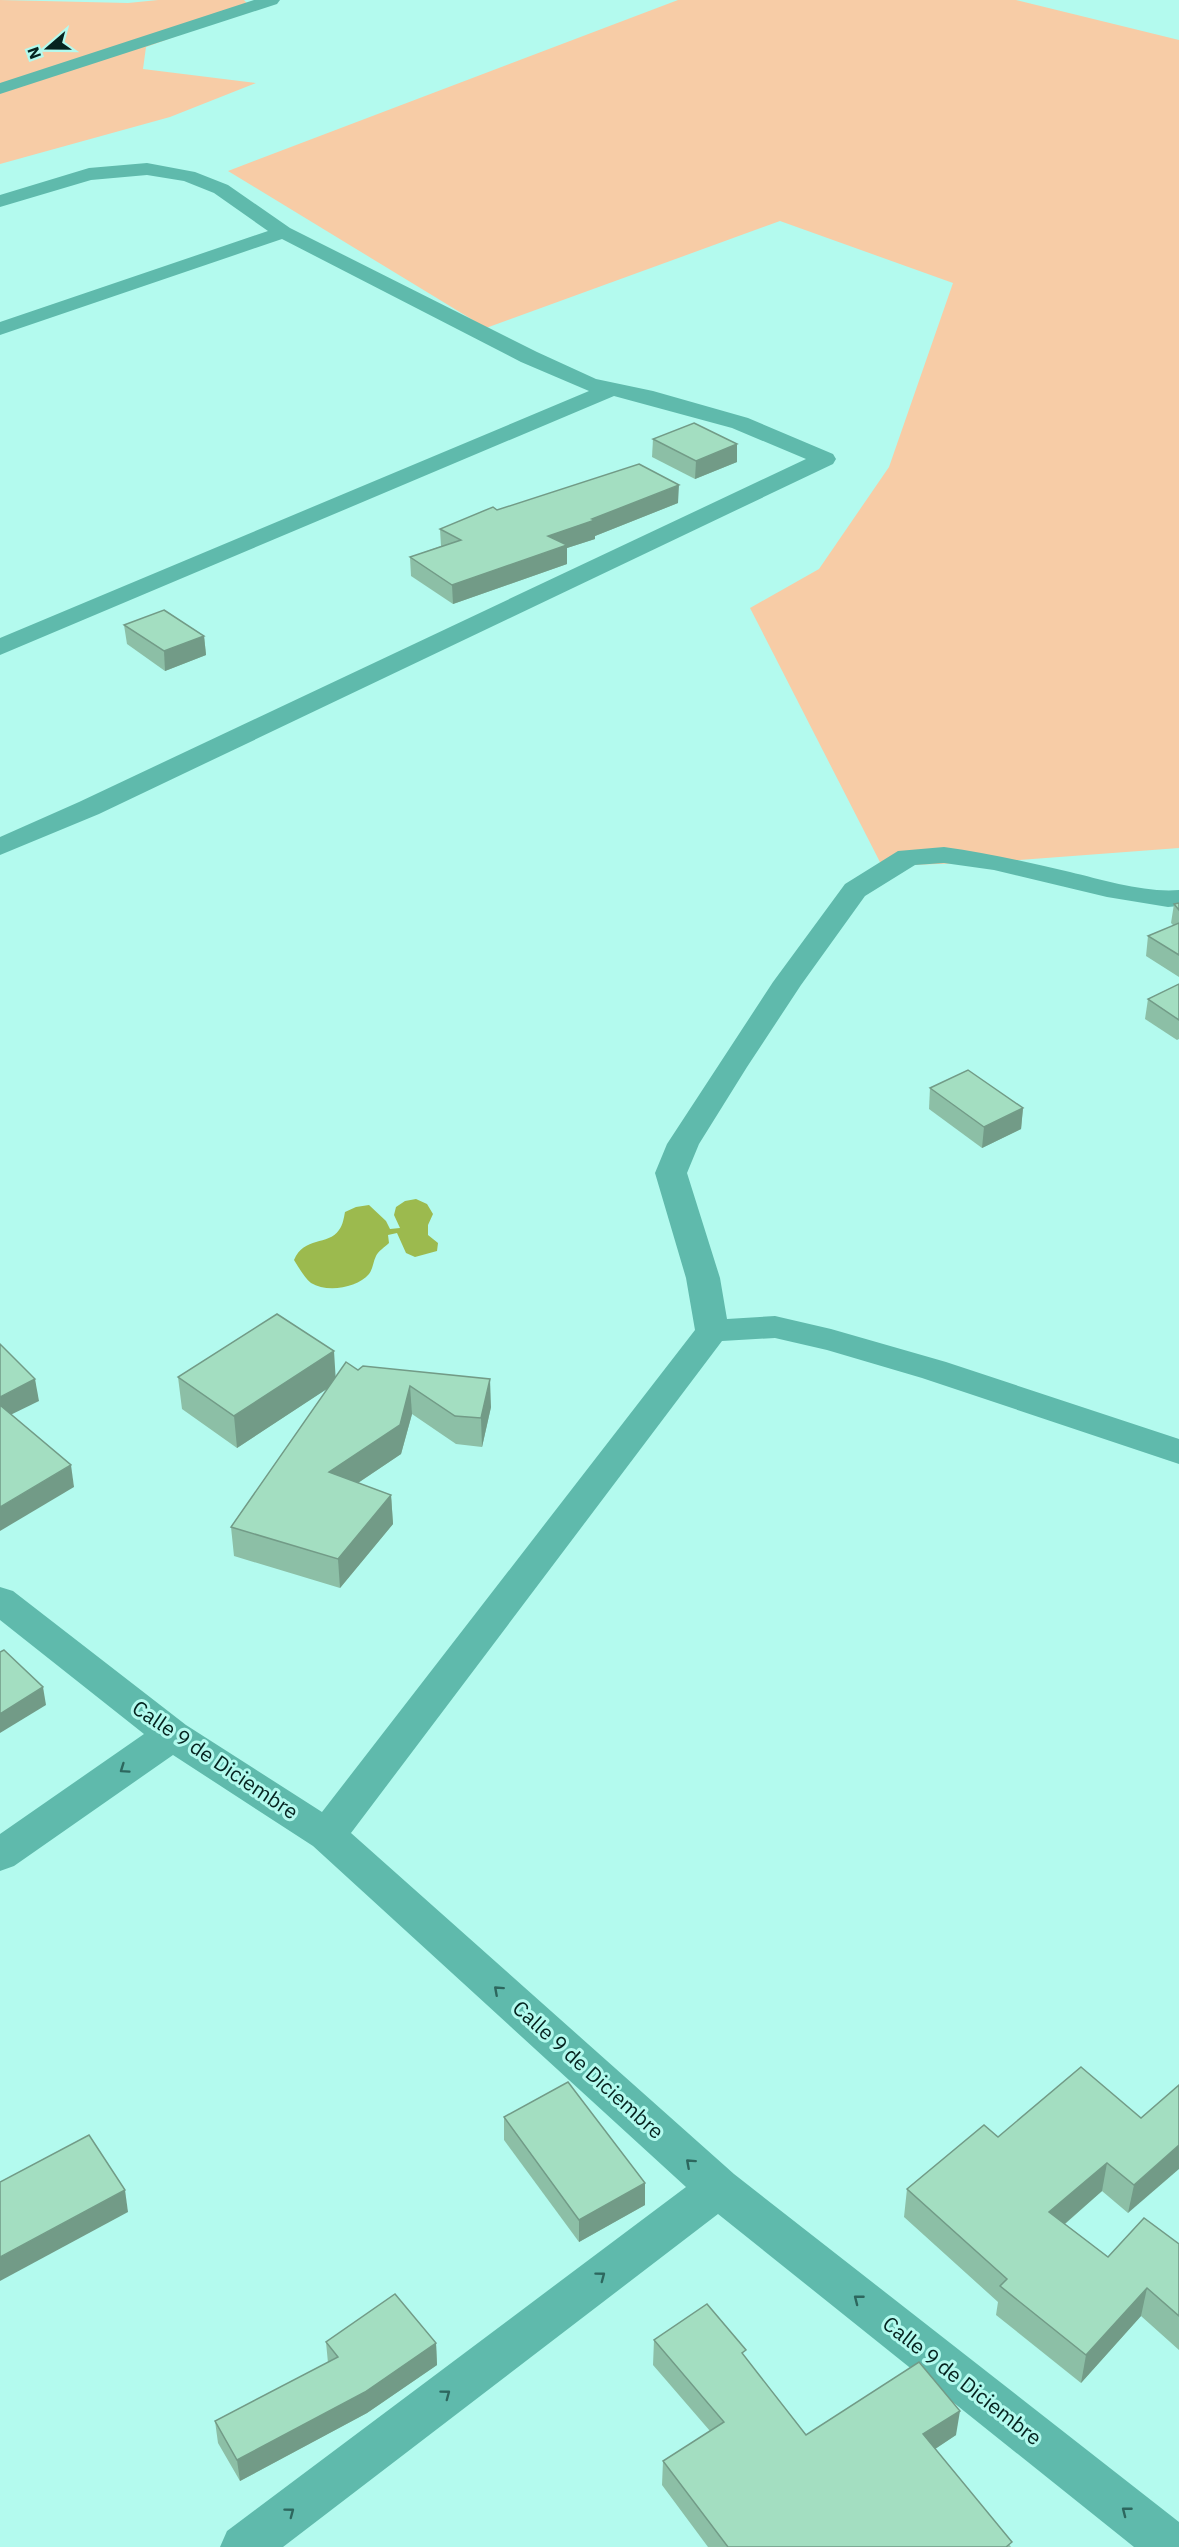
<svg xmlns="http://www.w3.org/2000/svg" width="1179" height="2547" viewBox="0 0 1179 2547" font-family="'IBM Plex Sans',sans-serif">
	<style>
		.green { fill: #f7cca6 }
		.water { fill: #9cba4e }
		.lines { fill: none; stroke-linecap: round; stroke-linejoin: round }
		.minor { fill: #5fbaac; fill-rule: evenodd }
		.wall { fill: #8cbfa6 }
		.shaded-wall { fill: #729b87 }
		.building { fill: #a3dec1; stroke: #729b87; stroke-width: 1.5 }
		.oneway { stroke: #2d675e }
		.labels { text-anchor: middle; stroke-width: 6; stroke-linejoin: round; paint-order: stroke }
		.near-street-label { font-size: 21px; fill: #05231f; stroke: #b3faee }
	</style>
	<rect width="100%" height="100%" fill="#b3faee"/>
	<!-- green -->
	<g class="green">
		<polygon points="0,0 128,3 158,0 244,0 252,9 146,47 143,69 256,83 170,117 0,164"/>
		<polygon points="678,0 1016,0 1179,40 1179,848 994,862 882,866 750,608 819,569 889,467 953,283 780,221 486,328 228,171"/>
	</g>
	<!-- water -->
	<path class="water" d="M416 1199 427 1204 433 1214 428 1225V1235L438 1243 437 1251 415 1257 406 1253 397 1233 388 1235 389 1243C385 1247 378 1251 376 1256 373 1262 373 1269 369 1274 357 1288 327 1293 311 1283 304 1277 299 1268 294 1260 304 1236 328 1246 339 1230 343 1225 344 1217 345 1212L356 1207 369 1205 386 1221 390 1229 400 1228 394 1215 396 1207 405 1201Z"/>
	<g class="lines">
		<!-- minor -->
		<g class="minor">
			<polygon points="254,0 280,0 277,4 0,94 0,83"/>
			<polygon points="147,163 195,172 228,185 290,228 537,352 596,379 653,391 748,418 833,454 836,459 833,464 99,814 0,855 0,837 79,802 806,459 732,428 614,396 0,655 0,638 589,391 521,362 282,239 0,335 0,322 268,231 214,193 184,181 147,175 91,180 0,207 0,195 89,168"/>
			<path d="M944 847C987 853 1028 862 1070 872 1103 880 1146 893 1179 890V906L1168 907 1107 897 994 870 944 863 915 865 865 896 801 985 747 1067 699 1144 687 1173 720 1278 727 1319 775 1316 831 1329 946 1362 1179 1439V1464L922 1378 827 1350 775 1338 722 1341 351 1833 734 2174 1179 2522V2547H1134L718 2214 283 2547H220L227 2531 686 2187 313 1846 173 1755 14 1866 0 1871V1834L144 1734 0 1620V1587L13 1591 186 1725 322 1812 695 1330 686 1278 655 1173 667 1144 773 982 845 884 898 851Z"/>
		</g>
	</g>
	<!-- wall -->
	<g class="wall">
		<polygon points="653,439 737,444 737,462 695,479 652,457"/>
		<polygon points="678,503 595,536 595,539 567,548 567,564 453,604 411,576 410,557 441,546 440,529 497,510"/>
		<polygon points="124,625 204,636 206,655 165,671 127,644"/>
		<polygon points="1179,903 1179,977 1146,956 1148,936 1174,926 1171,923 1174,904"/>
		<polygon points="1179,984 1179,1039 1177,1040 1145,1019 1148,999"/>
		<polygon points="930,1088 1023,1108 1021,1129 982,1148 929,1109"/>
		<polygon points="358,1370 491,1407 482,1447 456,1444 412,1414 401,1454 358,1483 391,1495 393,1524 340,1588 234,1556 231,1527 328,1388 237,1448 182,1409 178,1377 336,1377"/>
		<polygon points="1179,2085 1128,2213 1102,2191 1065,2224 1108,2257 1179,2244 1179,2350 1141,2316 1081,2383 996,2315 998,2302 904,2217 907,2189 998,2137 1141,2118"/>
		<polygon points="504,2117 645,2205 579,2242 504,2140"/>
		<polygon points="654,2340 745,2357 806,2435 956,2435 935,2449 1011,2547 708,2547 662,2485 663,2461 710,2431 653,2365"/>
		<polygon points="326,2342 436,2343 437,2365 367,2413 240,2481 218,2443 215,2421 328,2363"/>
	</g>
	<!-- shaded-wall -->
	<g class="shaded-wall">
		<polygon points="737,444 737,462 695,479 696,461"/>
		<polygon points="679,485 678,503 595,536 595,539 567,548 567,564 453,604 452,585 548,536"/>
		<polygon points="204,636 206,655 165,671 164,651"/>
		<polygon points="1023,1108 1021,1129 982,1148 984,1127"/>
		<polygon points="334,1351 336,1383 237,1448 234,1416"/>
		<polygon points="35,1379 39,1401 0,1420 0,1397"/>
		<polygon points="490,1379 491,1407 482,1447 481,1418"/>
		<polygon points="410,1386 412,1414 401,1454 331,1501 329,1472"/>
		<polygon points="71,1465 74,1487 0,1531 0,1507"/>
		<polygon points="391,1495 393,1524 340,1588 338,1559"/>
		<polygon points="43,1687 46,1705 0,1733 0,1714"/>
		<polygon points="1179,2145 1179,2169 1128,2213 1134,2185"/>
		<polygon points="1107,2163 1102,2191 1045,2241 1049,2212"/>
		<polygon points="645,2183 645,2205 579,2242 579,2220"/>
		<polygon points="125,2190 128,2212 0,2281 0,2257"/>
		<polygon points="1147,2288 1141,2316 1081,2383 1086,2355"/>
		<polygon points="436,2343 437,2365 367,2413 240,2481 237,2460"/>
		<polygon points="960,2411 956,2435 920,2459 923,2434"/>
	</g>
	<!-- building -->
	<g class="building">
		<polygon points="694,423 737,444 696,461 653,439"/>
		<polygon points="639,464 679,485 592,519 595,520 548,536 567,545 452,585 410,557 461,540 440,529 493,507 497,510"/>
		<polygon points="164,610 204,636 164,651 124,625"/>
		<polygon points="1179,903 1179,910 1174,904"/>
		<polygon points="1179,923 1179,955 1148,936"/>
		<polygon points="1179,984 1179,1020 1148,999"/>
		<polygon points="968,1070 1023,1108 984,1127 930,1088"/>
		<polygon points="277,1314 334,1351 234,1416 178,1377"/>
		<polygon points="0,1344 35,1379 0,1397"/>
		<polygon points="346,1362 358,1370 363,1366 490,1379 481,1418 455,1416 410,1386 400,1425 329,1472 391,1495 338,1559 231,1527"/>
		<polygon points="0,1405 71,1465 0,1507"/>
		<polygon points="4,1650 43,1687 0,1714 0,1652"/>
		<polygon points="1081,2067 1141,2118 1179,2085 1179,2145 1134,2185 1107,2163 1049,2212 1108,2257 1144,2218 1179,2244 1179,2316 1147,2288 1086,2355 1000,2286 1007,2279 907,2189 984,2125 998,2137"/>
		<polygon points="568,2082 645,2183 579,2220 504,2117"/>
		<polygon points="89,2135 125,2190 0,2257 0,2182"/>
		<polygon points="395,2294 436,2343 365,2392 237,2460 215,2421 338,2357 326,2342"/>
		<polygon points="707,2304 746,2350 742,2353 806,2435 919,2362 960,2411 923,2434 1012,2542 1006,2547 728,2547 663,2461 724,2422 654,2340"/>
	</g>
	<!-- one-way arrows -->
	<defs><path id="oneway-chevron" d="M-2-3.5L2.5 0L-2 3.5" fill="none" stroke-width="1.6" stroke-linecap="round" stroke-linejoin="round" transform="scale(1.5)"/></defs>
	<g class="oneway">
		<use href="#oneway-chevron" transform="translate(124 1769) rotate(145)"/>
		<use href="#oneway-chevron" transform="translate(498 1990) rotate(-138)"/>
		<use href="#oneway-chevron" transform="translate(690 2163) rotate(-138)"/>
		<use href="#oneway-chevron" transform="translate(601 2276) rotate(-37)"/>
		<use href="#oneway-chevron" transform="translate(858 2299) rotate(-142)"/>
		<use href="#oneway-chevron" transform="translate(446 2394) rotate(-37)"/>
		<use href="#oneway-chevron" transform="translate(1126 2511) rotate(-142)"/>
		<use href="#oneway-chevron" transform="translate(290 2512) rotate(-37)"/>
	</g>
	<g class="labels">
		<!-- near-street labels -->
		<g class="near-street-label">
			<text transform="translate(215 1760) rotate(34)" y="7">Calle 9 de Diciembre</text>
			<text transform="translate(588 2070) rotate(42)" y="7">Calle 9 de Diciembre</text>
			<text transform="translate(962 2381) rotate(38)" y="7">Calle 9 de Diciembre</text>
		</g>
	</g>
	<!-- north arrow -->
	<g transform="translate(48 48) rotate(250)" stroke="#b3faee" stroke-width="4.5" paint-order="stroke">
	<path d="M0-4.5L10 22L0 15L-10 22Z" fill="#05231f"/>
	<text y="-9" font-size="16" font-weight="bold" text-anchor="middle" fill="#05231f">N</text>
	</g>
</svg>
